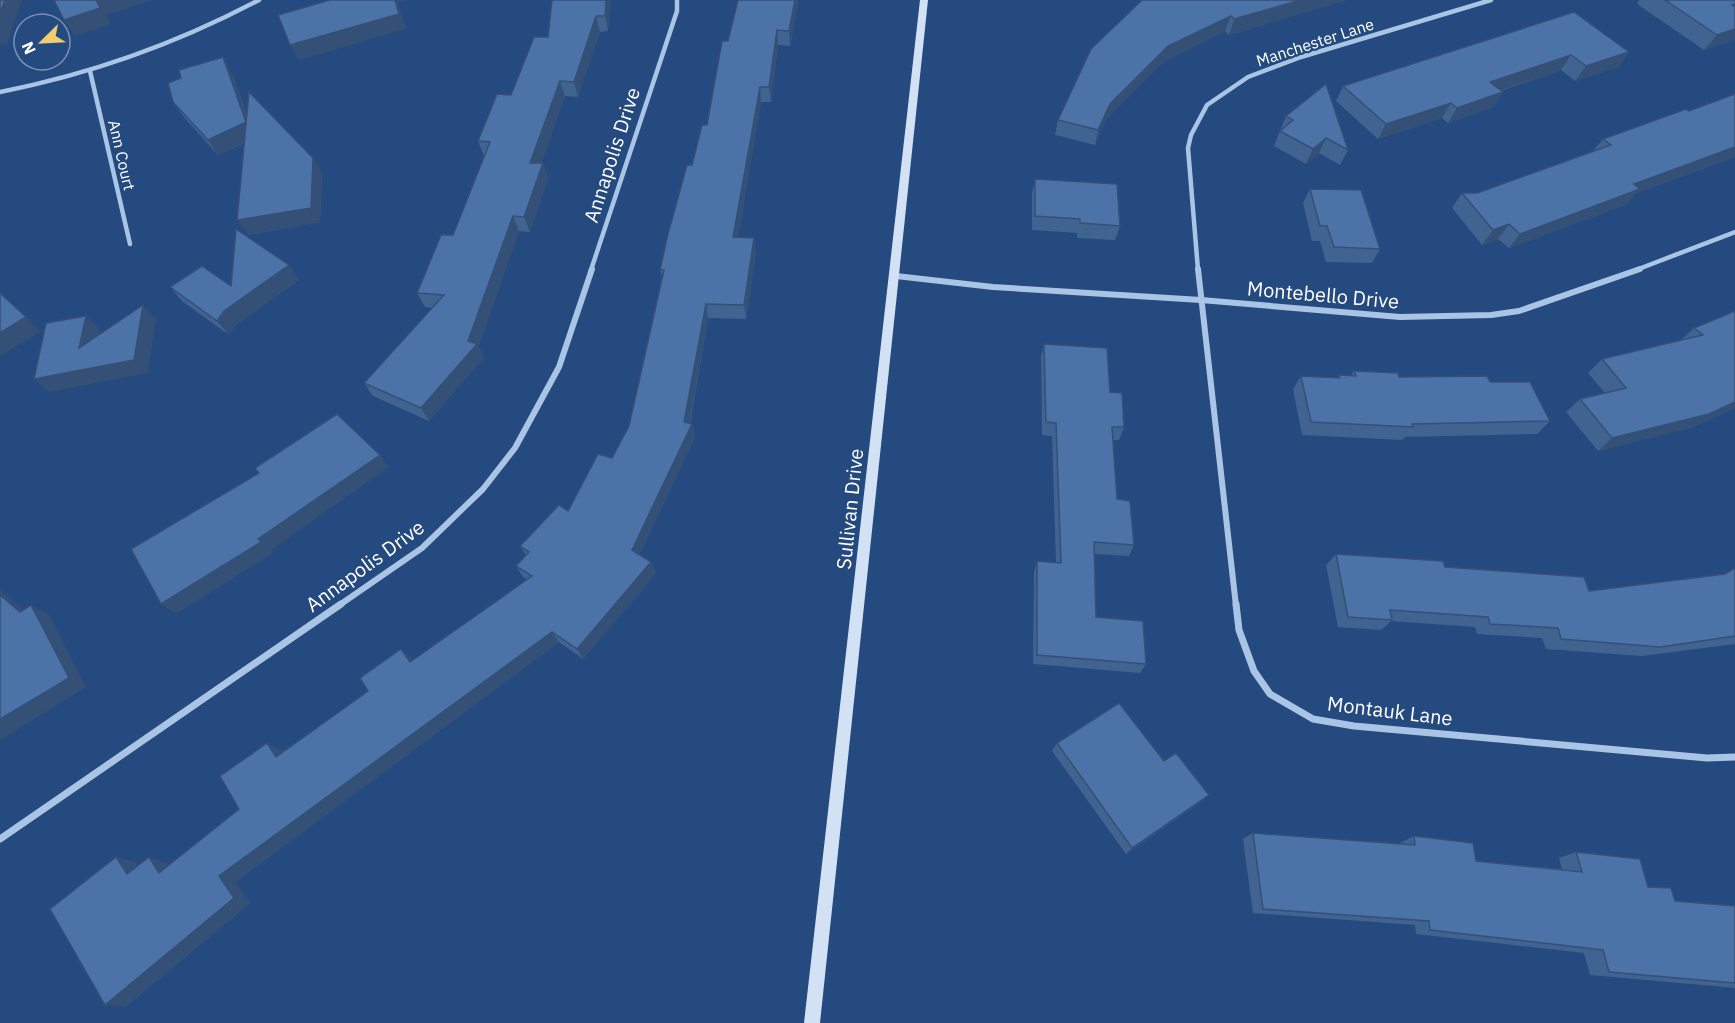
<svg xmlns="http://www.w3.org/2000/svg" width="1735" height="1023" viewBox="0 0 1735 1023" font-family="'IBM Plex Sans',sans-serif">
	<style>
		.lines { fill: none; stroke-linecap: round; stroke-linejoin: round }
		.street-far2 { stroke: #aac4e6; stroke-width: 4.5 }
		.street-far1 { stroke: #aac4e6; stroke-width: 6 }
		.street { stroke: #aac4e6; stroke-width: 7 }
		.secondary { fill: #d3e1f5; fill-rule: evenodd }
		.wall { fill: #416390 }
		.shaded-wall { fill: #355076 }
		.building { fill: #4c73a8; stroke: #355076; stroke-width: 1.5 }
		.labels { text-anchor: middle; stroke-width: 4.5; stroke-linejoin: round; paint-order: stroke }
		.far-street-label { font-size: 16px; fill: #fff; stroke: #244a7f }
		.street-label { font-size: 20px; fill: #fff; stroke: #244a7f }
	</style>
	<rect width="100%" height="100%" fill="#244a7f"/>
	<g class="lines">
		<!-- street-far2 -->
		<g class="street-far2">
			<polyline points="90,71 130,244"/>
			<path d="M0 92C92 74 176 44 259 0"/>
			<polyline points="591,270 677,11 677,0"/>
			<polyline points="1198,270 1188,148 1191,135 1207,105 1248,77 1301,57 1491,0"/>
			<polyline points="1636,270 1735,232"/>
		</g>
		<!-- street-far1 -->
		<g class="street-far1">
			<polyline points="1198,269 1236,606"/>
			<polyline points="896,276 993,287 1201,300 1400,317 1491,315 1519,311 1640,269"/>
			<polyline points="338,606 422,548 483,489 515,448 559,367 592,269"/>
		</g>
		<!-- street -->
		<g class="street">
			<polyline points="1236,604 1239,630 1254,671 1270,694 1313,719 1354,726 1707,758 1735,757"/>
			<polyline points="0,839 341,604"/>
		</g>
		<!-- secondary -->
		<polygon class="secondary" points="920,0 928,0 820,1023 804,1023"/>
	</g>
	<!-- wall -->
	<g class="wall">
		<polygon points="610,0 608,31 600,32 578,97 565,96 541,163 543,163 548,178 530,232 519,231 478,347 484,357 429,421 373,396 364,383 433,308 425,307 417,293 453,235 484,156 478,141 511,95 548,37"/>
		<polygon points="795,0 797,0 798,4 790,46 778,45 771,102 761,102 738,237 756,252 746,319 708,318 690,424 692,424 695,437 639,555 651,562 656,573 583,659 559,642 235,882 250,903 125,1007 116,857 135,863 137,866 167,863 168,865 239,809 281,751 282,752 528,580 523,577 516,566 526,555 520,546 568,511 612,458 629,426 662,277 660,270 692,165 707,125 728,41"/>
		<polygon points="1142,0 1346,0 1229,35 1225,31 1163,62 1106,119 1095,145 1055,135 1058,120"/>
		<polygon points="1639,0 1735,0 1735,40 1704,50 1637,4"/>
		<polygon points="1574,12 1629,52 1618,67 1575,81 1561,70 1501,91 1503,92 1493,107 1448,123 1442,118 1378,139 1336,101 1343,86"/>
		<polygon points="232,73 247,114 313,158 322,173 320,222 248,235 244,143 218,155 184,117 173,102 181,78"/>
		<polygon points="1735,94 1735,157 1636,193 1627,204 1509,248 1498,239 1482,245 1452,208 1462,193 1477,193 1593,151 1603,139 1689,111"/>
		<polygon points="1286,116 1348,150 1340,165 1319,153 1306,164 1274,146"/>
		<polygon points="1035,179 1120,226 1115,240 1077,238 1077,233 1032,230 1032,194"/>
		<polygon points="1310,189 1380,249 1372,263 1326,262 1320,241 1312,241 1303,203"/>
		<polygon points="289,265 299,280 235,325 229,335 182,301 170,287 231,286"/>
		<polygon points="1735,311 1735,408 1693,427 1598,451 1566,412 1580,399 1605,393 1588,373 1602,359 1681,340 1694,328"/>
		<polygon points="1044,344 1110,392 1124,427 1119,440 1113,440 1117,499 1134,545 1129,556 1094,554 1096,617 1146,664 1140,673 1033,664 1034,572 1037,561 1056,563 1052,436 1042,435 1041,357"/>
		<polygon points="1354,371 1399,377 1490,382 1550,421 1537,434 1405,437 1402,440 1302,435 1293,389 1301,376 1337,378 1339,375 1351,375"/>
		<polygon points="1336,554 1445,567 1589,591 1725,574 1735,568 1735,644 1642,656 1546,649 1542,638 1477,634 1475,627 1391,621 1381,630 1338,627 1326,565"/>
		<polygon points="1057,743 1164,761 1201,802 1126,854 1052,751"/>
		<polygon points="1253,833 1400,844 1400,843 1414,836 1476,861 1562,869 1559,858 1576,852 1648,887 1675,901 1735,906 1735,988 1590,975 1584,953 1416,934 1415,925 1253,913 1243,839"/>
	</g>
	<!-- shaded-wall -->
	<g class="shaded-wall">
		<polygon points="5,0 22,0 7,44 0,45 0,13"/>
		<polygon points="96,0 152,0 107,15 111,24 75,36 64,20"/>
		<polygon points="395,0 408,0 398,3 406,29 299,60 290,45"/>
		<polygon points="606,0 610,0 608,31 605,16"/>
		<polygon points="795,0 797,0 798,4 790,46 789,31"/>
		<polygon points="1301,0 1346,0 1229,35 1234,19"/>
		<polygon points="596,16 600,32 578,97 574,82"/>
		<polygon points="1231,16 1225,31 1163,62 1106,119 1095,145 1098,130 1110,104 1168,46"/>
		<polygon points="1735,29 1735,40 1704,50 1717,35"/>
		<polygon points="777,30 778,45 771,102 769,87"/>
		<polygon points="1629,52 1618,67 1575,81 1586,66"/>
		<polygon points="1571,55 1561,70 1481,97 1490,82"/>
		<polygon points="223,57 232,73 255,137 218,155 208,140"/>
		<polygon points="560,81 565,96 536,178 530,163"/>
		<polygon points="760,87 761,102 736,251 733,237"/>
		<polygon points="1503,92 1493,107 1448,123 1457,108"/>
		<polygon points="1451,103 1442,118 1378,139 1386,124"/>
		<polygon points="1326,138 1319,153 1306,164 1313,149"/>
		<polygon points="1735,147 1735,157 1636,193 1627,204 1509,248 1520,234 1634,184"/>
		<polygon points="313,158 322,173 320,222 248,235 237,220"/>
		<polygon points="543,163 548,178 530,232 524,217"/>
		<polygon points="513,216 519,231 478,347 484,357 429,421 421,408 468,341"/>
		<polygon points="1509,224 1498,239 1482,245 1493,230"/>
		<polygon points="754,238 756,252 746,319 744,305"/>
		<polygon points="289,265 299,280 235,325 229,335 217,321 224,311"/>
		<polygon points="1,293 41,331 0,356 0,333"/>
		<polygon points="706,304 708,318 688,431 692,424 695,437 636,561 632,550 684,422"/>
		<polygon points="143,305 156,319 148,373 49,392 34,379"/>
		<polygon points="86,316 100,330 94,361 79,348"/>
		<polygon points="1735,402 1735,408 1693,427 1598,451 1612,438"/>
		<polygon points="380,455 389,467 271,550 273,553 176,614 161,604 258,539"/>
		<polygon points="651,562 656,573 583,659 577,649"/>
		<polygon points="0,590 38,622 20,612 0,595"/>
		<polygon points="31,605 49,615 86,687 0,740 0,719"/>
		<polygon points="552,632 559,642 235,882 250,903 125,1007 105,1005 219,876"/>
		<polygon points="401,649 412,659 420,671 410,662"/>
		<polygon points="267,743 281,751 289,765 276,757"/>
		<polygon points="1209,795 1201,802 1126,854 1132,848"/>
		<polygon points="116,857 135,863 145,880 127,874"/>
		<polygon points="149,857 167,863 176,878 159,873"/>
	</g>
	<!-- building -->
	<g class="building">
		<polygon points="0,0 5,0 0,13"/>
		<polygon points="54,0 96,0 100,8 64,20"/>
		<polygon points="330,0 395,0 399,14 290,45 278,15"/>
		<polygon points="552,0 606,0 605,16 596,16 574,82 560,81 530,163 543,163 524,217 513,216 468,341 477,344 421,408 364,383 444,295 417,293 441,235 453,235 490,142 478,141 497,94 511,95 534,37 548,37"/>
		<polygon points="738,0 795,0 789,31 777,30 769,87 760,87 733,237 754,238 744,305 706,304 684,422 692,424 632,550 651,562 577,649 552,632 219,876 234,898 105,1005 50,909 116,857 127,874 149,857 159,873 239,809 220,776 267,743 276,757 368,691 360,678 401,649 410,662 532,576 516,566 529,552 520,546 559,505 568,511 598,454 612,458 629,426 664,270 660,270 668,234 687,165 692,165 702,125 707,125 722,41 728,41"/>
		<polygon points="1142,0 1301,0 1234,19 1231,16 1168,46 1110,104 1098,130 1058,120 1091,49"/>
		<polygon points="1665,0 1735,0 1735,4 1732,5 1735,7 1735,29 1717,35"/>
		<polygon points="1574,12 1629,52 1586,66 1571,55 1490,82 1503,92 1457,108 1451,103 1386,124 1343,86"/>
		<polygon points="223,57 246,122 208,140 173,102 168,83 181,78 179,70"/>
		<polygon points="1326,84 1348,150 1326,138 1313,149 1280,131 1293,120 1286,116"/>
		<polygon points="249,92 313,158 311,208 237,220"/>
		<polygon points="1735,94 1735,147 1634,184 1640,189 1520,234 1509,224 1493,230 1462,193 1477,193 1611,145 1603,139 1686,109 1689,111"/>
		<polygon points="1035,179 1117,184 1120,226 1080,223 1080,219 1035,216"/>
		<polygon points="1310,189 1361,190 1380,249 1334,247 1327,226 1320,226"/>
		<polygon points="236,229 289,265 224,311 217,321 170,287 202,266 231,286"/>
		<polygon points="0,293 26,317 0,333"/>
		<polygon points="143,305 134,360 34,379 46,323 86,316 79,348"/>
		<polygon points="1735,311 1735,402 1709,414 1612,438 1580,399 1626,388 1602,359 1703,335 1694,328"/>
		<polygon points="1044,344 1107,348 1110,392 1122,393 1124,427 1112,427 1117,499 1130,501 1134,545 1094,542 1096,617 1143,621 1146,664 1037,655 1037,561 1061,563 1056,423 1046,422"/>
		<polygon points="1354,371 1398,373 1399,377 1487,376 1490,382 1530,382 1550,421 1412,424 1413,427 1311,422 1301,376 1340,378 1339,375 1356,376"/>
		<polygon points="337,414 380,455 258,539 261,542 161,604 131,549 259,473 255,468"/>
		<polygon points="1336,554 1443,561 1445,567 1584,577 1589,591 1725,574 1735,568 1735,636 1660,647 1561,639 1558,628 1490,624 1488,617 1390,610 1392,620 1348,617"/>
		<polygon points="0,595 20,612 31,605 69,678 0,719"/>
		<polygon points="1119,703 1164,761 1176,753 1209,795 1132,848 1057,743"/>
		<polygon points="1253,833 1415,845 1414,836 1473,843 1476,861 1582,872 1576,852 1640,859 1648,887 1671,888 1675,901 1735,906 1735,983 1609,972 1603,950 1430,930 1429,921 1263,909"/>
	</g>
	<g class="labels">
		<!-- far-street labels -->
		<g class="far-street-label">
			<text transform="translate(1315 42) rotate(-18)" y="6">Manchester Lane</text>
			<text transform="translate(122 155) rotate(77)" y="6">Ann Court</text>
		</g>
		<!-- street labels -->
		<g class="street-label">
			<text transform="translate(612 155) rotate(-72)" y="7">Annapolis Drive</text>
			<text transform="translate(1323 295) rotate(5)" y="7">Montebello Drive</text>
			<text transform="translate(850 509) rotate(-84)" y="7">Sullivan Drive</text>
			<text transform="translate(365 566) rotate(-36)" y="7">Annapolis Drive</text>
			<text transform="translate(1390 711) rotate(7)" y="7">Montauk Lane</text>
		</g>
	</g>
	<!-- north arrow -->
	<g transform="translate(42 42) rotate(246)"><circle r="28" fill="#244a7f" stroke="#7c92b2" stroke-width="1.5"/>
	<path d="M0-4.5L10 22L0 15L-10 22Z" fill="#f0cd6e"/>
	<text y="-9" font-size="16" font-weight="bold" text-anchor="middle" fill="#ffffff">N</text>
	</g>
</svg>
